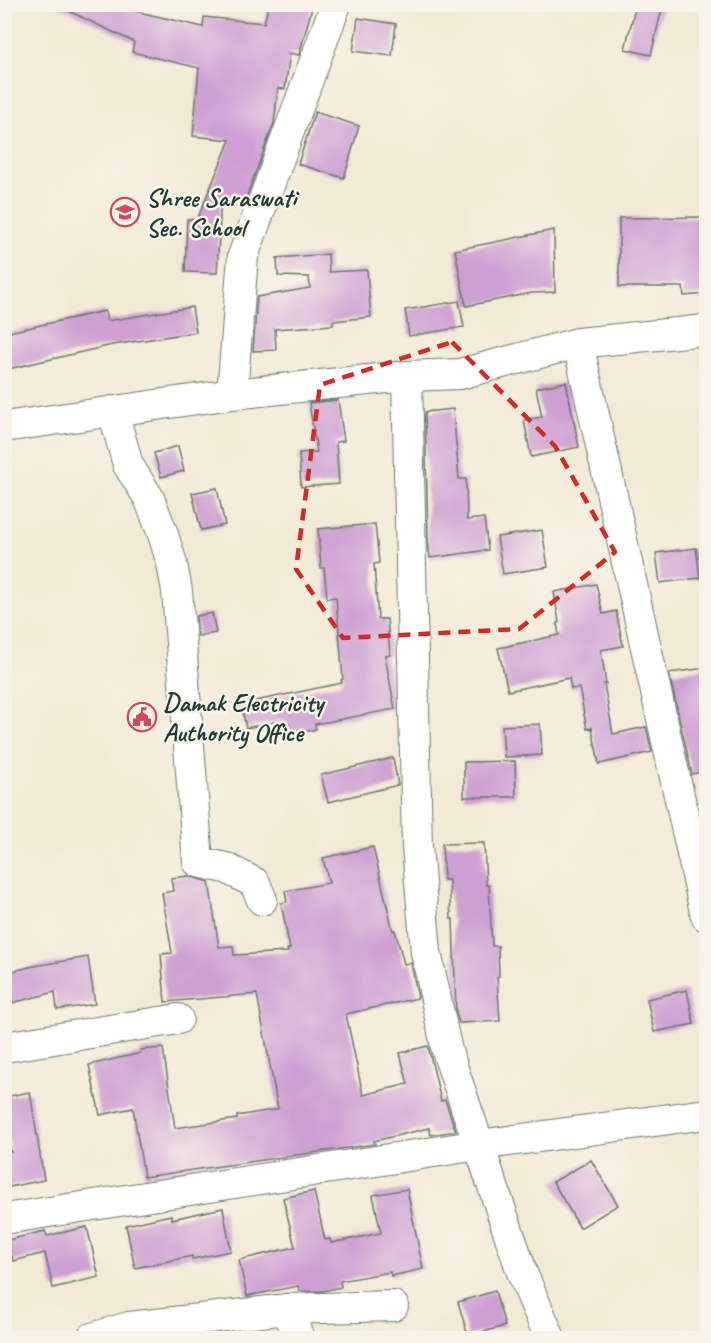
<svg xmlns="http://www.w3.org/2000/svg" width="711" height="1343" viewBox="0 0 711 1343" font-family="Caveat,sans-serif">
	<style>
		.building { fill: #ce9fd3 }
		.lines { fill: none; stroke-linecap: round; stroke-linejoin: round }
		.minor-casing { stroke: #687a6c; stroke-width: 32 }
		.minor { stroke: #fff; stroke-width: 30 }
		.marked { fill: none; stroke: #d62828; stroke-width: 4.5; stroke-dasharray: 12 8; stroke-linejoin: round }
		.labels { text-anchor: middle; stroke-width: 5; stroke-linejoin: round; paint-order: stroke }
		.poi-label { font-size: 26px; font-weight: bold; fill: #1f3d34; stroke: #f7f3e8; text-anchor: start }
	</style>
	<rect width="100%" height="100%" fill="#f7f3e8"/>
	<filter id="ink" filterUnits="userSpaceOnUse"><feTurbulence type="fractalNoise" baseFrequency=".0167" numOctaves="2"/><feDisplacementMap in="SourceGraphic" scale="12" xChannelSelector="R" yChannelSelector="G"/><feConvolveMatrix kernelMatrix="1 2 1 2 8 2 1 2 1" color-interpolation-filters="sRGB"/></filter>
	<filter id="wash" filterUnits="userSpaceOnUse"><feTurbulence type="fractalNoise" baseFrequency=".008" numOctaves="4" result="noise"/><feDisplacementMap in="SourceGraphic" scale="24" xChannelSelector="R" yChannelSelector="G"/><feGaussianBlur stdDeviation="1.35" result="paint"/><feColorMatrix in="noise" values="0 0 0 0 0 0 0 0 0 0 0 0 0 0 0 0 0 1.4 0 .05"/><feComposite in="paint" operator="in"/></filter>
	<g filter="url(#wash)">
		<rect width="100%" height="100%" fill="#f1ead4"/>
		<g id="blocks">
			<!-- building -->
			<g class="building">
				<polygon points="54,4 116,4 126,9 203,27 204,17 264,23 269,4 313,4 299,55 290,53 285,89 278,88 274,123 243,206 221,197 217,273 185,272 187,219 197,220 230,140 193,136 199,68 132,52 134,42"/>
				<polygon points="636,4 663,4 651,55 625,49"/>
				<polygon points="358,18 396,24 392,56 353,51"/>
				<polygon points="315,112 359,126 344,178 298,164"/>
				<polygon points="706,217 706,294 684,296 683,287 619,287 619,218"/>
				<polygon points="554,230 555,292 532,293 466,306 455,250"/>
				<polygon points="328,254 329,272 367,270 371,317 333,321 333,325 275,329 276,350 253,351 257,297 310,288 309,277 278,276 277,258"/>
				<polygon points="459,301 464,327 409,336 405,310"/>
				<polygon points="192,307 196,332 112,345 4,370 4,333 105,311 107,321"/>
				<polygon points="566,382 579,447 531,457 524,420 542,417 536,388"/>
				<polygon points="338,400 344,441 336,442 339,484 301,487 299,453 317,452 309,403"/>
				<polygon points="453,409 459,479 466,479 467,520 484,518 488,550 430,558 428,539 425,412"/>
				<polygon points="178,446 184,471 161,477 154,453"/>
				<polygon points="217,488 225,525 201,530 192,493"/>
				<polygon points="375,524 379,563 374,564 378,619 387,619 390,655 385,656 395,709 315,724 316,729 288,735 285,720 246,728 241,704 342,683 341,680 343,679 336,597 327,598 324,568 321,568 318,529"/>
				<polygon points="542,530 548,567 503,574 497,537"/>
				<polygon points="696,548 700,578 660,583 656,553"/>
				<polygon points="596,584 603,614 616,611 623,646 601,650 606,684 604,684 613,734 646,727 652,752 599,764 592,728 587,729 579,688 571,689 569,678 508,691 498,648 559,635 557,623 559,622 554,592"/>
				<polygon points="212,613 216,633 198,636 196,616"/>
				<polygon points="706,668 706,771 692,774 669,673"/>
				<polygon points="540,724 542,755 504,757 502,726"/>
				<polygon points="393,758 398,785 328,802 321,775"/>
				<polygon points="515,761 516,797 464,797 464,762"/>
				<polygon points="484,843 486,885 489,885 492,946 498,946 499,976 497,977 500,1021 459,1023 456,1012 453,919 451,919 449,880 444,880 442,844"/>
				<polygon points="373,847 393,931 395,930 404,964 411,963 418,998 346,1014 363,1095 408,1084 400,1053 428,1046 441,1101 445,1100 456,1131 431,1135 429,1128 374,1141 375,1144 144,1177 133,1108 100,1115 89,1065 141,1053 140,1050 163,1048 175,1128 237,1119 237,1116 278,1109 257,994 165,1002 161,954 172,953 162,893 173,891 171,878 189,876 209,882 219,947 233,946 234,955 288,952 287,949 290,949 281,903 287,902 285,891 329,883 323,858"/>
				<polygon points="88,957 95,1004 57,1010 55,992 4,1005 4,973 34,966"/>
				<polygon points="687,990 694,1024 654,1032 647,999"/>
				<polygon points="30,1092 44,1180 4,1188 4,1153 11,1152 4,1118 4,1097"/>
				<polygon points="591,1160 618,1205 580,1228 553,1182"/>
				<polygon points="407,1189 423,1269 391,1276 390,1272 340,1281 341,1287 323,1291 300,1291 298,1286 247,1296 239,1260 295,1247 283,1198 314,1191 325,1240 330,1239 331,1243 381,1233 373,1195"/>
				<polygon points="223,1208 231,1251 192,1259 192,1256 135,1268 126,1225 171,1215 172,1219"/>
				<polygon points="87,1227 99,1277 53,1288 45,1253 13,1261 8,1240 45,1231 47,1236"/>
				<polygon points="495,1291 505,1326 468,1336 458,1302"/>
			</g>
		</g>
	</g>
	<g filter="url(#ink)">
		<use href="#blocks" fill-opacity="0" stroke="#687a6c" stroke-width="1.5"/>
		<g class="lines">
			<!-- minor casing -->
			<g class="minor-casing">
				<g id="minor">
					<polyline points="578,343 706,916"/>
					<polyline points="407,376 417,847 426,952 447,1051 523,1275 550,1338"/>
					<polyline points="232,394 243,256 336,4"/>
					<polyline points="113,411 128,465 149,498 163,534 172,564 177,591 198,862 226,868 255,883 262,900"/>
					<polyline points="4,427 232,394 407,376 460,374 578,343 706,330"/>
					<polyline points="4,1047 178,1019"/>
					<polyline points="4,1219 479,1145 706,1114"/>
					<polyline points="287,1309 299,1338"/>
					<polyline points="92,1338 129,1327 287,1309 393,1306"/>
				</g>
			</g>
			<!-- minor -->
			<use href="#minor" class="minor"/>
		</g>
	</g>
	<!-- marked area -->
	<path class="marked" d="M452 342 555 446 615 552 519 629 343 638 296 569 320 385Z"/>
	<!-- icons -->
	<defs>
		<g id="school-ring" transform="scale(1.5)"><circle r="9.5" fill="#f7f3e8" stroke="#d1495b" stroke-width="1.5"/><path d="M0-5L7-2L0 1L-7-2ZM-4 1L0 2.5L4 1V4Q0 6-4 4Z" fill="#d1495b"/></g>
		<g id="civic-ring" transform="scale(1.5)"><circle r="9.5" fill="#f7f3e8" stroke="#d1495b" stroke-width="1.5"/><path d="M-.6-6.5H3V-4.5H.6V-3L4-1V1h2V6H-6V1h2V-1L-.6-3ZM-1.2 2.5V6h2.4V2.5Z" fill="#d1495b"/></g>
	</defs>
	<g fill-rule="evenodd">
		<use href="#school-ring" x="125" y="212"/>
		<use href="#civic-ring" x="142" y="717"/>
	</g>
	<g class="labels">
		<!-- poi labels -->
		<g class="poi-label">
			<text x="146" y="206">Shree Saraswati<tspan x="146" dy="30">Sec. School</tspan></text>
			<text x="163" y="711">Damak Electricity<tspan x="163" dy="30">Authority Office</tspan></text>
		</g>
	</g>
	<!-- margin -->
	<rect width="711" height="1343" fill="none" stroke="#f7f3e8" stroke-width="24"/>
</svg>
